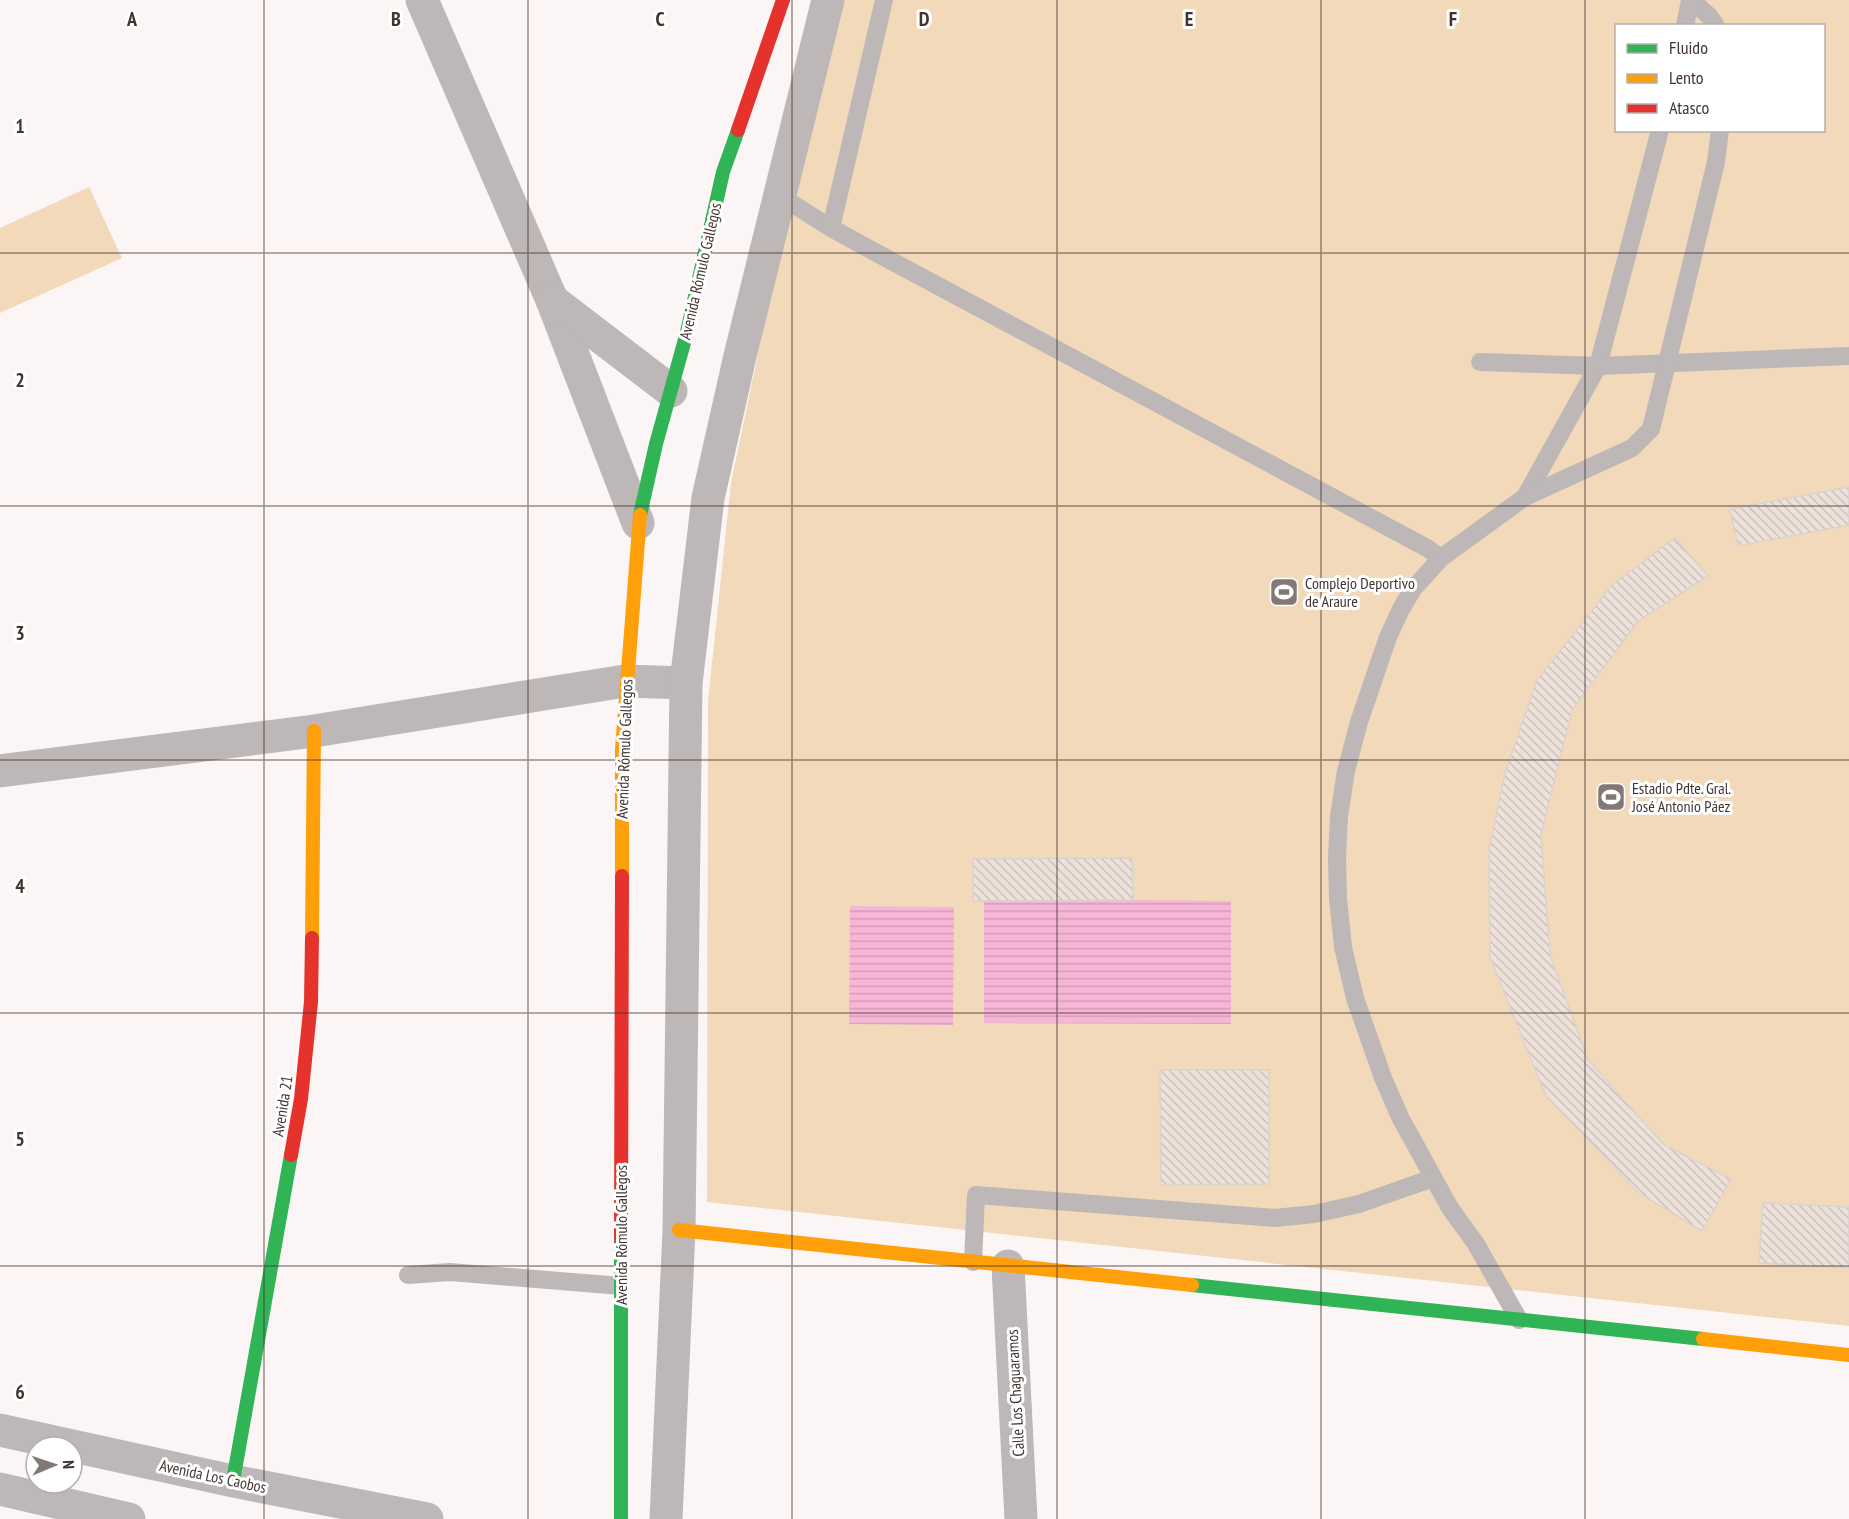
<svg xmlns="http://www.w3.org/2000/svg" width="1849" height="1519" viewBox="0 0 1849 1519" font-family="'PT Sans Narrow',sans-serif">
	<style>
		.green { fill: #f1d9b9; fill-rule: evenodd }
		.water { fill: url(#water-rules) }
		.building { fill: url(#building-back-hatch); stroke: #dbd3cf; stroke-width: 1.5 }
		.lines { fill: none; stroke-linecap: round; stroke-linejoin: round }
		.lane { stroke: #bdb7b8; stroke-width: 18 }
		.street { stroke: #bdb7b8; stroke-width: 33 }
		.fast { stroke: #30b455; stroke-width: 14 }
		.slow { stroke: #ff9f0a; stroke-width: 14 }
		.jam { stroke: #e5322d; stroke-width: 14 }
		.grid { fill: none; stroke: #433431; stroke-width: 1.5; stroke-opacity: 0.55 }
		.labels { text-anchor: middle; stroke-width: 6; stroke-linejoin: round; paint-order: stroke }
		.street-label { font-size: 16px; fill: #433431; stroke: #fff }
		.poi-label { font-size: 16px; fill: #433431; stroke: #fff; text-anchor: start }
		.grid-label { font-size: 20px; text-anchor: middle; font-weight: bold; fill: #433431; stroke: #fff; stroke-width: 6; stroke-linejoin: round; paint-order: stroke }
	</style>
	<defs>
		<pattern id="water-rules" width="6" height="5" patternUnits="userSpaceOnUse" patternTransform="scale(1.5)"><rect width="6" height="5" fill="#f7b6d7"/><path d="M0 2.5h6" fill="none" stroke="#d59db9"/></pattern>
		<pattern id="building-back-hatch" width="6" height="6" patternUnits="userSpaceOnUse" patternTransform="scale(1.5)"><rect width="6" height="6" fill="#ede1da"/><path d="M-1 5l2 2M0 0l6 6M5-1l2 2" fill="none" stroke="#ccc2bc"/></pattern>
	</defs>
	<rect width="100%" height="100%" fill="#fbf6f5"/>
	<!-- green -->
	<g class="green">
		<path d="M832 0H1849V1326L707 1202 708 701 731 483ZM1616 26H1824V130H1616Z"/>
		<polygon points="89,187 122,258 0,313 0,228"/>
	</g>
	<!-- water -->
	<g class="water">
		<polygon points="1133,900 1231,901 1231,1024 984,1023 984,901"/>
		<polygon points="850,906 954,907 953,1025 849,1024"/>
	</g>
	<!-- building -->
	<g class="building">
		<polygon points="1849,487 1849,525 1738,546 1730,509"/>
		<polygon points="1675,538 1708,576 1638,621 1572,710 1541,835 1550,955 1588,1060 1664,1145 1731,1179 1702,1231 1639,1193 1546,1096 1490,957 1489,850 1505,773 1537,680 1612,585"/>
		<polygon points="1132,858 1133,900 973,901 973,859"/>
		<polygon points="1160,1070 1269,1070 1269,1184 1161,1185"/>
		<polygon points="1763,1203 1849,1207 1849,1268 1759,1263"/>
	</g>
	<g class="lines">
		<!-- lane -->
		<g class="lane">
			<polyline points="1691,0 1709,16 1716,26"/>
			<polyline points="1685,26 1690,0"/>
			<polyline points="780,196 831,228 873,251 1427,548 1441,558 1525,497 1598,366 1660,130"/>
			<polyline points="831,228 884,0"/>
			<polyline points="1480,362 1598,366 1849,356"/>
			<polyline points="1525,497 1632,448 1651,429 1716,162 1720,130"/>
			<polyline points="1441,558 1413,589 1401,609 1388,637 1359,722 1346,771 1339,816 1337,857 1338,899 1343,947 1355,998 1383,1078 1400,1117 1450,1208 1476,1244 1519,1320"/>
			<polyline points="973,1262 976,1195 1275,1218 1314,1214 1359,1204 1433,1178"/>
			<polyline points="408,1275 450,1272 621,1286"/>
		</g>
		<!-- street -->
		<g class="street">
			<polyline points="422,0 552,300 638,523"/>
			<polyline points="552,300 671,391"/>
			<polyline points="0,771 314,731 625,681 686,683"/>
			<polyline points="1008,1266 1021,1519"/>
			<polyline points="0,1430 233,1481 427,1519"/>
			<polyline points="0,1489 129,1519"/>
			<polyline points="666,1519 679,1230 686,683 708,498 740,356 828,0"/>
		</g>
		<!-- fast -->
		<g class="fast">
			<polyline points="640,515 656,444 687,332 723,172 738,130"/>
			<polyline points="1192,1285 1703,1339"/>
			<polyline points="233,1481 291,1155"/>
			<polyline points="621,1519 621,1239"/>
		</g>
		<!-- slow -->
		<g class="slow">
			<polyline points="622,876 622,749 640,515"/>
			<polyline points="312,938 314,731"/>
			<polyline points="679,1230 1192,1285"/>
			<polyline points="1703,1339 1849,1355"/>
		</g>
		<!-- jam -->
		<g class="jam">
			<polyline points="738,130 783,0"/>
			<polyline points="291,1155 301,1099 311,1002 312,938"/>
			<polyline points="621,1239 622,876"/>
		</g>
	</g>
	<!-- grid -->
	<path class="grid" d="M264 0V1519M528 0V1519M792 0V1519M1057 0V1519M1321 0V1519M1585 0V1519M0 253H1849M0 506H1849M0 760H1849M0 1013H1849M0 1266H1849"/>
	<!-- icons -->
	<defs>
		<g id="stadium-square" transform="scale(1.5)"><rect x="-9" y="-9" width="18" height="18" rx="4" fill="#837876" stroke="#fff"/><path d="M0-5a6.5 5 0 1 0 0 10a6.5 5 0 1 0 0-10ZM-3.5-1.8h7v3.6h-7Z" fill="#fff"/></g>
	</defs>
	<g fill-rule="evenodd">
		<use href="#stadium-square" x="1284" y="592"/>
		<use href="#stadium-square" x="1611" y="797"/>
	</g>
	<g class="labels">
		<!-- street labels -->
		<g class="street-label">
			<text transform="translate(700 271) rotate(-77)" y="6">Avenida Rómulo Gallegos</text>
			<text transform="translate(624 749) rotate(-88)" y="6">Avenida Rómulo Gallegos</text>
			<text transform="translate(282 1106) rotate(-81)" y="6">Avenida 21</text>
			<text transform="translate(621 1235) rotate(-90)" y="6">Avenida Rómulo Gallegos</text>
			<text transform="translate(1015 1393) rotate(-93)" y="6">Calle Los Chaguaramos</text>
			<text transform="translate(213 1476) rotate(12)" y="6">Avenida Los Caobos</text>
		</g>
		<!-- poi labels -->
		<g class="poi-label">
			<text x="1305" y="589">Complejo Deportivo<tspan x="1305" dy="18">de Araure</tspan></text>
			<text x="1632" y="794">Estadio Pdte. Gral.<tspan x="1632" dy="18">José Antonio Páez</tspan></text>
		</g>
	</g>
	<g class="grid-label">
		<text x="132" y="26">A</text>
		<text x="396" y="26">B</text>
		<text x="660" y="26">C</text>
		<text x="924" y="26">D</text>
		<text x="1189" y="26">E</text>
		<text x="1453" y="26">F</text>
		<text x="20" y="133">1</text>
		<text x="20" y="387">2</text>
		<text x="20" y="640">3</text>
		<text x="20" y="893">4</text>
		<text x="20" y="1146">5</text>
		<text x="20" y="1399">6</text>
	</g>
	<!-- legend -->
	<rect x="1615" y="24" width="210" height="108" fill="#ffffff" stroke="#b4aead" stroke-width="1.5"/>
	<rect x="1627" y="44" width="30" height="9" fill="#30b455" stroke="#b4aead" stroke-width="1.5"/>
	<text x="1669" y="54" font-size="18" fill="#433431">Fluido</text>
	<rect x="1627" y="74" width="30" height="9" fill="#ff9f0a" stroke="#b4aead" stroke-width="1.5"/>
	<text x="1669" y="84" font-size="18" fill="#433431">Lento</text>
	<rect x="1627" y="104" width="30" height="9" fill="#e5322d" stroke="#b4aead" stroke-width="1.5"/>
	<text x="1669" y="114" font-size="18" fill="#433431">Atasco</text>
	<!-- north arrow -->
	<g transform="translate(54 1465) rotate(88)"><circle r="28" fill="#ffffff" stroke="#b4aead" stroke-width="1.5"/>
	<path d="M0-4.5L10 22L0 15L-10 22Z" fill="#837876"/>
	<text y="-9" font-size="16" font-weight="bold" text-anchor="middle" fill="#433431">N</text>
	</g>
</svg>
